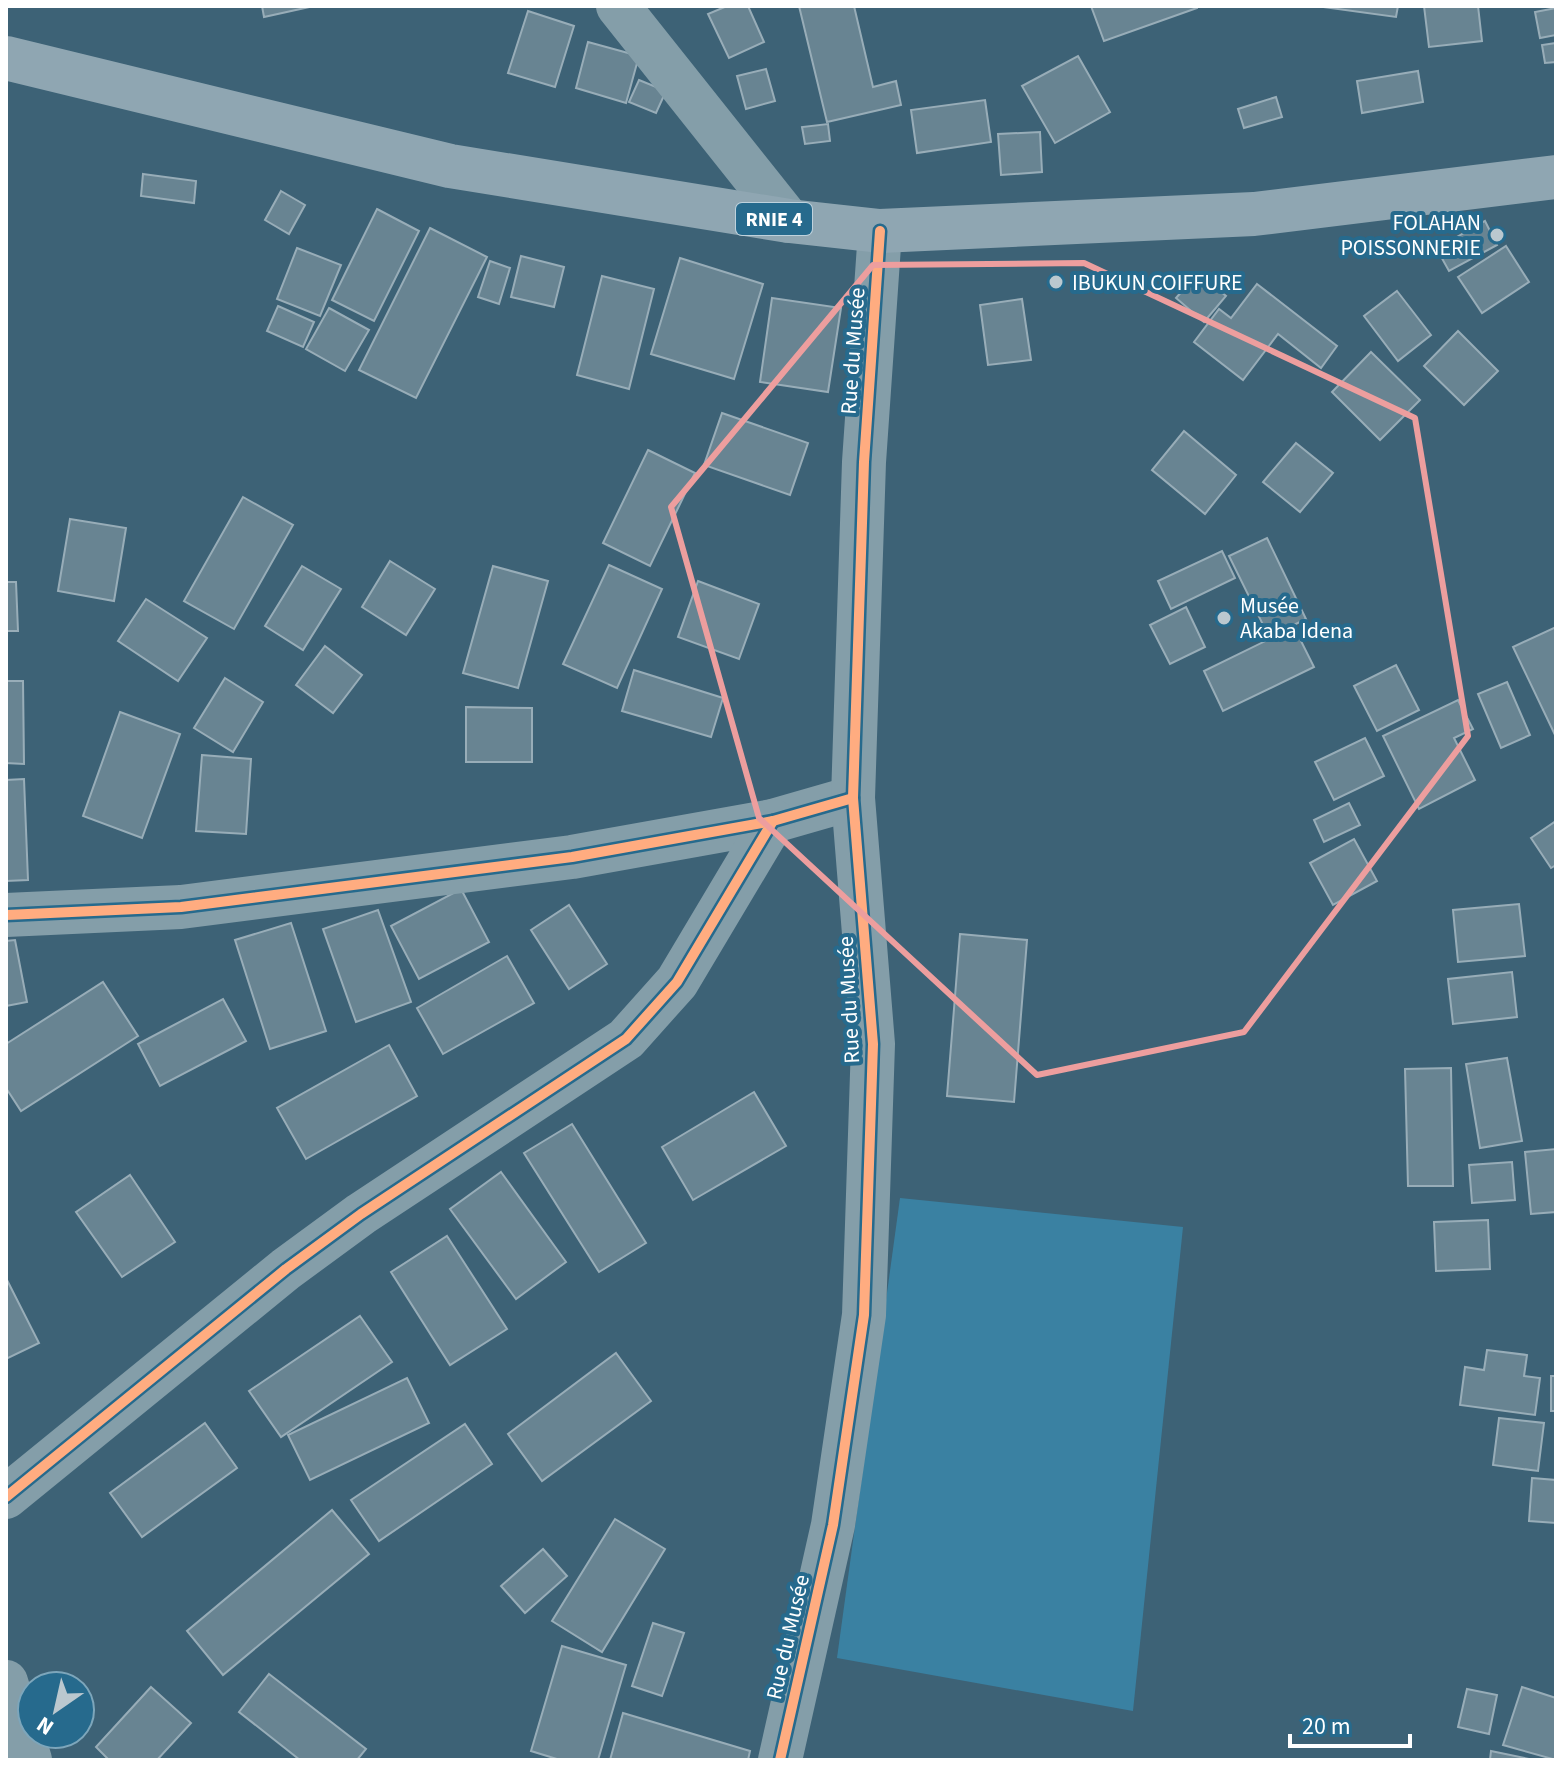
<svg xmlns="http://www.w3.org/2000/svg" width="1562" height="1766" viewBox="0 0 1562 1766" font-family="'Source Sans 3',sans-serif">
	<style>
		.green { fill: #3a81a2 }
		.building { fill: #688492; stroke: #98adb8; stroke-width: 2 }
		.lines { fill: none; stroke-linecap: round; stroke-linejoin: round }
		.minor { stroke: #849ea9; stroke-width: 44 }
		.major { stroke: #8fa6b2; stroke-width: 44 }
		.cycleway-casing { stroke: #266a8d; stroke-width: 15 }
		.cycleway { stroke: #ffac80; stroke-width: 10 }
		.marked { fill: none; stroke: #ed9e9e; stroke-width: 6; stroke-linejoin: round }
		.poi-dot { fill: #bbc8cf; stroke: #266a8d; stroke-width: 3 }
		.labels { text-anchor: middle; stroke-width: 8; stroke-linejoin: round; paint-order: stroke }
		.shield { fill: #266a8d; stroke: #bed2dd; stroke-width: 2 }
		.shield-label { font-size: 20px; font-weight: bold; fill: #fff }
		.poi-label { font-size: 22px; fill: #fff; stroke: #266a8d; text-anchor: start }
		.street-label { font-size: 22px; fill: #fff; stroke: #266a8d }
	</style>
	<rect width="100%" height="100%" fill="#3d6276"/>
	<!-- green -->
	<polygon class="green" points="900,1198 1183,1227 1133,1711 837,1658"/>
	<!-- building -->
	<g class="building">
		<polygon points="262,6 314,6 264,17"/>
		<polygon points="727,6 748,6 764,42 729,58 708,14"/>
		<polygon points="799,6 854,6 873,87 896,81 901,105 827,122"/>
		<polygon points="1091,6 1197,6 1197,8 1104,41"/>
		<polygon points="1316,6 1398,6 1396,17"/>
		<polygon points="1424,6 1478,6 1482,41 1429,47"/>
		<polygon points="1556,8 1556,35 1540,38 1535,12"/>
		<polygon points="528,11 574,26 555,87 508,73"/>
		<polygon points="588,42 639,56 626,103 576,88"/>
		<polygon points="1556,43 1556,62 1545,63 1542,45"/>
		<polygon points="1078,56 1110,112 1055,143 1022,86"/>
		<polygon points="766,69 775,101 746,109 737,76"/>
		<polygon points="1418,71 1423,102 1362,113 1357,81"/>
		<polygon points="639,80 666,91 656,113 629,102"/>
		<polygon points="1276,97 1282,117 1244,128 1238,109"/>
		<polygon points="985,100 991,142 917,153 911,110"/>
		<polygon points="828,124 830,141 805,144 802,127"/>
		<polygon points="1040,132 1042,172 1001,175 998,134"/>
		<polygon points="143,174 196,181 194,203 141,196"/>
		<polygon points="281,191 305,205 289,234 265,220"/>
		<polygon points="377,209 419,231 374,321 332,300"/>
		<polygon points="1485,221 1497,245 1449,271 1439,253 1459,242 1457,237"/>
		<polygon points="430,228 487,257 416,398 359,370"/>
		<polygon points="1506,246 1529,282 1482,313 1458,277"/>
		<polygon points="297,248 341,265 320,316 277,299"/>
		<polygon points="521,256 564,267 554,307 511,297"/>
		<polygon points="680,258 763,284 734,379 651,354"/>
		<polygon points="490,261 510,268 499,304 478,297"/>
		<polygon points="1198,273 1226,296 1204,322 1176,298"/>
		<polygon points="602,276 654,289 629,389 577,375"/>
		<polygon points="1257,284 1337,346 1321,368 1278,334 1243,380 1194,342 1219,309 1231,318"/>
		<polygon points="1397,291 1431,335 1398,361 1364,316"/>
		<polygon points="772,298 841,308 828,392 760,382"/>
		<polygon points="1022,299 1031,360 988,365 980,305"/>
		<polygon points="278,306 314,322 303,347 267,331"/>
		<polygon points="329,308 369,330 345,371 306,349"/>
		<polygon points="1458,331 1498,371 1464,405 1424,366"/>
		<polygon points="1371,352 1420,400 1380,440 1332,392"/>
		<polygon points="722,413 808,443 790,495 704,465"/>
		<polygon points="1184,431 1236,475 1205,514 1152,470"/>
		<polygon points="1296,443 1333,473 1300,512 1263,482"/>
		<polygon points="648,450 695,473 650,566 603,543"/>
		<polygon points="243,497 293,525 234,629 184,601"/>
		<polygon points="70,519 126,528 114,601 58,591"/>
		<polygon points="1267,538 1306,619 1269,637 1229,556"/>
		<polygon points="1222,551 1235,578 1171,609 1158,581"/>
		<polygon points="390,561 435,589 406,635 362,607"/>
		<polygon points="609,565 662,589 617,688 563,664"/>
		<polygon points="302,566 341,589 303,650 265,626"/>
		<polygon points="493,566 548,581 518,688 463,673"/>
		<polygon points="698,581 759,604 739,659 678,637"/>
		<polygon points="6,582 16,582 18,631 6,631"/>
		<polygon points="146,599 207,638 178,681 118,641"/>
		<polygon points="1186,607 1205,647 1170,664 1150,625"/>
		<polygon points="1294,627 1314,667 1223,711 1204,671"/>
		<polygon points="1556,627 1556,737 1513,647"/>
		<polygon points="325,646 362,675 333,713 296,685"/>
		<polygon points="1396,665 1419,710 1377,731 1354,686"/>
		<polygon points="634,670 723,698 711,737 622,711"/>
		<polygon points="225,678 263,702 233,752 194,728"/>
		<polygon points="6,681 23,681 24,764 6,763"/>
		<polygon points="1507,682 1530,735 1501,748 1478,694"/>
		<polygon points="1458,700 1473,729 1454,738 1475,780 1419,809 1383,736"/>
		<polygon points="466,707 532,708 532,762 466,762"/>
		<polygon points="120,712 180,734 142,838 83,816"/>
		<polygon points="1365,738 1384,776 1334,800 1315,762"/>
		<polygon points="202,755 251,759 246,834 196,831"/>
		<polygon points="24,779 28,880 6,881 6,780"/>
		<polygon points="1349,803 1360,825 1324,842 1314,820"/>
		<polygon points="1556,821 1556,865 1551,868 1531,838"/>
		<polygon points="1354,839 1377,881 1333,905 1310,863"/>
		<polygon points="461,889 489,942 419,979 391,926"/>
		<polygon points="1519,904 1525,956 1458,962 1453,910"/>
		<polygon points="569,905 607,964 569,989 531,930"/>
		<polygon points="378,910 411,1002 356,1022 323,929"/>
		<polygon points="291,923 326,1031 270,1049 235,940"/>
		<polygon points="960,934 1027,940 1014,1102 947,1096"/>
		<polygon points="15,940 27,1002 6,1006 6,941"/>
		<polygon points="507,956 534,1003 443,1054 417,1008"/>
		<polygon points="1512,972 1517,1017 1453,1024 1448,979"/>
		<polygon points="103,982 138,1036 21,1111 6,1088 6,1044"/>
		<polygon points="223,999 246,1041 160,1086 138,1044"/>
		<polygon points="389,1045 417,1096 306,1159 277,1108"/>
		<polygon points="1507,1058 1522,1141 1480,1148 1466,1064"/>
		<polygon points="1451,1068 1453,1186 1408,1186 1405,1069"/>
		<polygon points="754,1092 786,1146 693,1200 662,1147"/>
		<polygon points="572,1124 646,1243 599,1272 524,1153"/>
		<polygon points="1556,1149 1556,1212 1531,1214 1525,1152"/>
		<polygon points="1512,1162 1515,1200 1472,1203 1469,1165"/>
		<polygon points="501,1172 566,1262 516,1299 450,1209"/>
		<polygon points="130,1175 175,1242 122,1277 76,1212"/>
		<polygon points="1488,1220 1490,1269 1436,1271 1434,1222"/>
		<polygon points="447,1236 507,1329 450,1365 391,1272"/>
		<polygon points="6,1278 39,1343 6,1359"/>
		<polygon points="360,1316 392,1362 281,1437 249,1391"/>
		<polygon points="1487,1350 1527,1355 1524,1376 1540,1378 1535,1415 1460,1405 1465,1367 1484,1370"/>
		<polygon points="616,1353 651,1401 542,1481 508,1434"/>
		<rect x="1551" y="1376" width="5" height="35"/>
		<polygon points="407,1378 429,1423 310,1480 288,1435"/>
		<polygon points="1499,1418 1544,1423 1538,1471 1493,1465"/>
		<polygon points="205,1423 237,1468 142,1537 110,1493"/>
		<polygon points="465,1424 492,1464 379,1541 351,1500"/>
		<polygon points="1532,1478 1556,1480 1556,1523 1529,1521"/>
		<polygon points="332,1510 369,1554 223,1675 187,1631"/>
		<polygon points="615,1519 665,1549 602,1652 552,1621"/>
		<polygon points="543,1549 567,1576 525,1613 501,1586"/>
		<polygon points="653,1623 684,1633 662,1696 632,1686"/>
		<polygon points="562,1646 626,1665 598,1760 560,1760 531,1751"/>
		<polygon points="269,1674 366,1749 357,1760 300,1760 239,1712"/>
		<polygon points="151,1687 191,1723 157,1760 109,1760 96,1747"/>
		<polygon points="1522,1687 1556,1698 1556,1760 1503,1745"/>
		<polygon points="1467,1689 1497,1695 1489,1734 1458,1727"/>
		<polygon points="623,1713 750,1751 748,1760 610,1760"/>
		<polygon points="1491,1751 1534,1760 1490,1760"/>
	</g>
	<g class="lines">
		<!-- minor -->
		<g class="minor">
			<polyline points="618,6 789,221"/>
			<polyline points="6,915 181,907 572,857 773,821 853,798"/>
			<polyline points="6,1497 286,1269 361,1214 626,1039 677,982 773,821"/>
			<polyline points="6,1682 30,1760"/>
			<polyline points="780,1760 833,1525 864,1315 873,1044 853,798 864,462 880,231"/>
		</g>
		<!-- major -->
		<polyline class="major" points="6,58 450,166 789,221 880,231 1254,214 1556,177"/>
		<!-- cycleway casing -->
		<g class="cycleway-casing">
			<g id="cycleway">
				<polyline points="6,915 181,907 572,857 773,821 853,798"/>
				<polyline points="6,1497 286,1269 361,1214 626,1039 677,982 773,821"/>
				<polyline points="780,1760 833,1525 864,1315 873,1044 853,798 864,462 880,231"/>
			</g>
		</g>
		<!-- cycleway -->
		<use href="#cycleway" class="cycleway"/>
	</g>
	<!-- marked area -->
	<path class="marked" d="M1084 263 1415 418 1468 736 1244 1032 1037 1075 759 818 671 507 873 265Z"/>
	<!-- markers -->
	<g class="poi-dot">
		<circle cx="1497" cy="235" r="8"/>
		<circle cx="1056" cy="282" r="8"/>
		<circle cx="1224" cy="618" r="8"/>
	</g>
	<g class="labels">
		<!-- shield labels -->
		<rect class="shield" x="736" y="203" width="76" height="32" rx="6"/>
		<g class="shield-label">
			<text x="774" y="226">RNIE 4</text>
		</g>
		<!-- poi labels -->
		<g class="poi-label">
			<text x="1481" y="230" text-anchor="end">FOLAHAN<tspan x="1481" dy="25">POISSONNERIE</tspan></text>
			<text x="1072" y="290">IBUKUN COIFFURE</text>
			<text x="1240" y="613">Musée<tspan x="1240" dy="25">Akaba Idena</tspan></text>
		</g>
		<!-- street labels -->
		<g class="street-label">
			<text transform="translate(852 351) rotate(-86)" y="8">Rue du Musée</text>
			<text transform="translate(848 1000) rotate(-93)" y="8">Rue du Musée</text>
			<text transform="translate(787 1637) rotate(-77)" y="8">Rue du Musée</text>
		</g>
	</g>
	<!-- border -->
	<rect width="1562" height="1766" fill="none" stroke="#ffffff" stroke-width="16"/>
	<!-- north arrow -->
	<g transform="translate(56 1710) rotate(214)"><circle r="38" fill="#266a8d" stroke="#7da6bb" stroke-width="2"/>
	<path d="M0-6L14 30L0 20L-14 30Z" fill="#bbc8cf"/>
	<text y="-12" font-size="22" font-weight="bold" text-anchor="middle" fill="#ffffff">N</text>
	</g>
	<!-- scale -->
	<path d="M1290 1734v12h120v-12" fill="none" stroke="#ffffff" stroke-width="4"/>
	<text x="1302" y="1734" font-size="24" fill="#ffffff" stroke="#266a8d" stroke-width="6" paint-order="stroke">20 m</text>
</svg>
